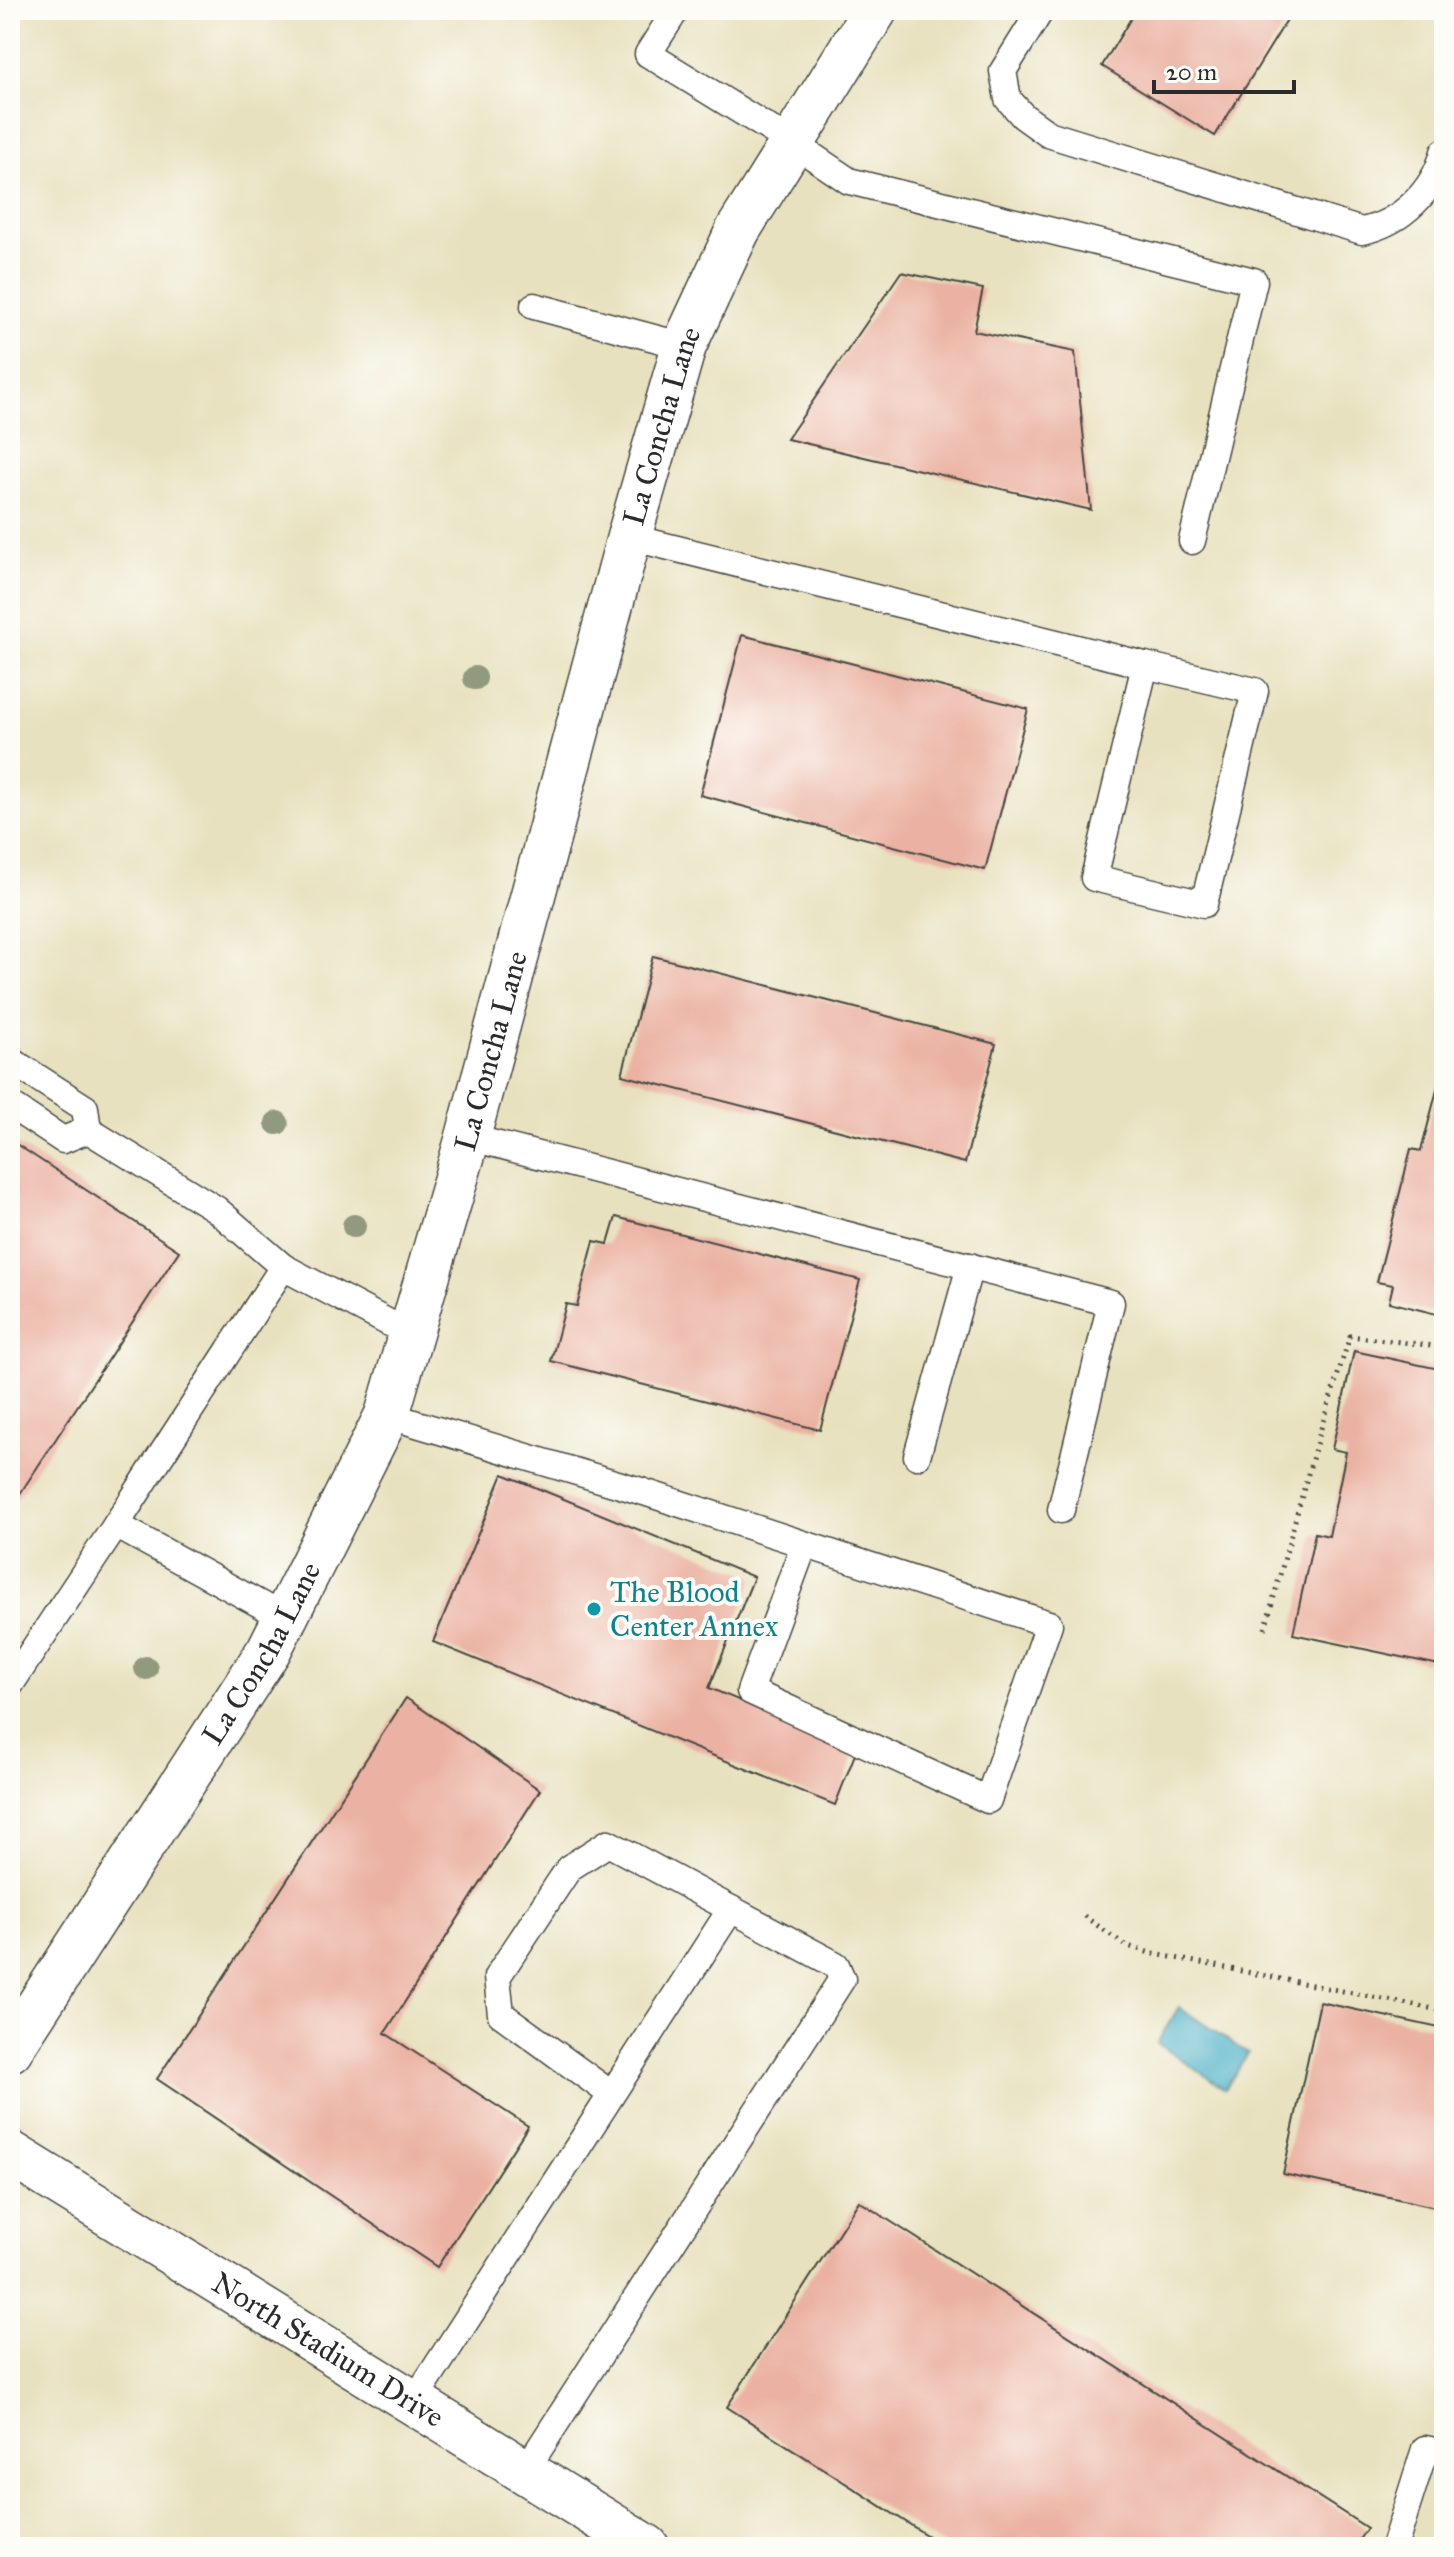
<svg xmlns="http://www.w3.org/2000/svg" width="1454" height="2557" viewBox="0 0 1454 2557" font-family="'IM FELL Great Primer',serif">
	<style>
		.water { fill: #48afc7; stroke: #3a6d79; stroke-width: 2 }
		.building { fill: #ebb2a3 }
		.lines { fill: none; stroke-linecap: round; stroke-linejoin: round }
		.service-casing { stroke: #474641; stroke-width: 29 }
		.tertiary-casing { stroke: #474641; stroke-width: 47 }
		.path { stroke: #474641; stroke-width: 5; stroke-dasharray: 2 6; stroke-linecap: butt }
		.service { stroke: #fff; stroke-width: 26 }
		.tertiary { stroke: #fff; stroke-width: 44 }
		.tree { fill: #919a7f }
		.culture-dot { fill: #0f9aa8; stroke: #fdfcf7; stroke-width: 3 }
		.labels { text-anchor: middle; stroke-width: 8; stroke-linejoin: round; paint-order: stroke }
		.street-label { font-size: 30px; fill: #2b2b2b; stroke: #fdfcf7 }
		.culture-label { font-size: 30px; fill: #0d838f; stroke: #fdfcf7; text-anchor: start }
	</style>
	<rect width="100%" height="100%" fill="#fdfcf7"/>
	<filter id="ink" filterUnits="userSpaceOnUse"><feTurbulence type="fractalNoise" baseFrequency=".0125" numOctaves="2"/><feDisplacementMap in="SourceGraphic" scale="16" xChannelSelector="R" yChannelSelector="G"/><feConvolveMatrix kernelMatrix="1 2 1 2 8 2 1 2 1" color-interpolation-filters="sRGB"/></filter>
	<filter id="wash" filterUnits="userSpaceOnUse"><feTurbulence type="fractalNoise" baseFrequency=".006" numOctaves="4" result="noise"/><feDisplacementMap in="SourceGraphic" scale="32" xChannelSelector="R" yChannelSelector="G"/><feGaussianBlur stdDeviation="1.8" result="paint"/><feColorMatrix in="noise" values="0 0 0 0 0 0 0 0 0 0 0 0 0 0 0 0 0 1.4 0 .05"/><feComposite in="paint" operator="in"/></filter>
	<g filter="url(#wash)">
		<rect width="100%" height="100%" fill="#e8e1bf"/>
		<!-- water -->
		<polygon class="water" points="1179,2007 1248,2054 1225,2089 1157,2043"/>
		<g id="blocks">
			<!-- building -->
			<g class="building">
				<polygon points="1136,10 1293,10 1215,136 1102,66"/>
				<polygon points="901,272 983,289 974,331 1075,352 1091,510 787,439"/>
				<polygon points="742,635 1028,709 985,870 700,795"/>
				<polygon points="653,956 996,1044 965,1163 622,1075"/>
				<polygon points="1443,1067 1444,1067 1444,1316 1389,1302 1393,1285 1377,1282 1411,1149 1421,1151"/>
				<polygon points="10,1140 179,1251 10,1509"/>
				<polygon points="616,1217 860,1280 820,1430 551,1361 566,1304 577,1306 594,1241 608,1244"/>
				<polygon points="1354,1351 1444,1370 1444,1666 1293,1634 1315,1533 1329,1536 1346,1452 1332,1449"/>
				<polygon points="503,1474 754,1577 709,1688 857,1749 835,1805 433,1642"/>
				<polygon points="406,1698 540,1790 385,2033 528,2126 437,2267 157,2079"/>
				<polygon points="1320,2002 1444,2029 1444,2209 1283,2174"/>
				<polygon points="859,2201 1367,2528 1354,2547 945,2547 727,2407"/>
			</g>
		</g>
	</g>
	<g filter="url(#ink)">
		<use href="#blocks" fill-opacity="0" stroke="#474641" stroke-width="2"/>
		<g class="lines">
			<!-- service casing -->
			<g class="service-casing">
				<g id="service">
					<polyline points="676,10 648,54 793,143 849,181 1254,281 1192,541"/>
					<path d="M1041 10 1003 71 1008 99 1023 116 1048 134 1362 231C1401 223 1434 191 1444 152"/>
					<polyline points="534,306 684,346"/>
					<polyline points="629,537 1145,665"/>
					<polygon points="1145,665 1255,691 1204,904 1094,878"/>
					<polyline points="10,1060 85,1108 88,1130 216,1209 283,1267"/>
					<polyline points="10,1105 63,1140 88,1130"/>
					<polyline points="468,1137 1111,1303 1061,1510"/>
					<polyline points="387,1415 644,1492 1049,1624 988,1800 750,1691 804,1545"/>
					<polyline points="917,1456 970,1266"/>
					<polyline points="285,1618 116,1525 283,1267 410,1334"/>
					<polyline points="10,1685 116,1525"/>
					<polyline points="611,2094 501,2014 497,1977 569,1868 608,1843 731,1909"/>
					<polyline points="413,2403 731,1909 836,1965 842,1979 525,2471"/>
					<polyline points="1394,2547 1425,2449 1444,2453"/>
				</g>
			</g>
			<!-- tertiary casing -->
			<g class="tertiary-casing">
				<g id="tertiary">
					<path id="s1" d="M10 2050 269 1650 387 1415 468 1137 629 537 684 346 738 230 875 10"/>
					<path id="s2" d="M10 2153 647 2547"/>
				</g>
			</g>
			<!-- path -->
			<g class="path">
				<polyline points="1265,1629 1318,1438 1350,1336 1444,1347"/>
				<polyline points="1084,1916 1125,1945 1150,1953 1444,2011"/>
			</g>
			<!-- service -->
			<use href="#service" class="service"/>
			<!-- tertiary -->
			<use href="#tertiary" class="tertiary"/>
		</g>
		<!-- trees -->
		<g class="tree">
			<circle cx="475" cy="678" r="12"/>
			<circle cx="277" cy="1123" r="12"/>
			<circle cx="354" cy="1226" r="12"/>
			<circle cx="146" cy="1668" r="12"/>
		</g>
	</g>
	<!-- markers -->
	<circle class="culture-dot" cx="594" cy="1609" r="8"/>
	<g class="labels">
		<!-- street labels -->
		<g class="street-label">
			<text dy="10" stroke="none"><textPath href="#s1" startOffset="1766">La Concha Lane</textPath></text>
			<text dy="10" stroke="none"><textPath href="#s1" startOffset="1118">La Concha Lane</textPath></text>
			<text dy="10" stroke="none"><textPath href="#s1" startOffset="470">La Concha Lane</textPath></text>
			<text dy="10" stroke="none"><textPath href="#s2" startOffset="374">North Stadium Drive</textPath></text>
		</g>
		<!-- culture labels -->
		<g class="culture-label">
			<text x="610" y="1602">The Blood<tspan x="610" dy="34">Center Annex</tspan></text>
		</g>
	</g>
	<!-- margin -->
	<rect width="1454" height="2557" fill="none" stroke="#fdfcf7" stroke-width="40"/>
	<!-- scale -->
	<path d="M1154 80v12h140v-12" fill="none" stroke="#2b2b2b" stroke-width="4"/>
	<text x="1166" y="80" font-size="24" fill="#2b2b2b" stroke="#fdfcf7" stroke-width="6" paint-order="stroke">20 m</text>
</svg>
